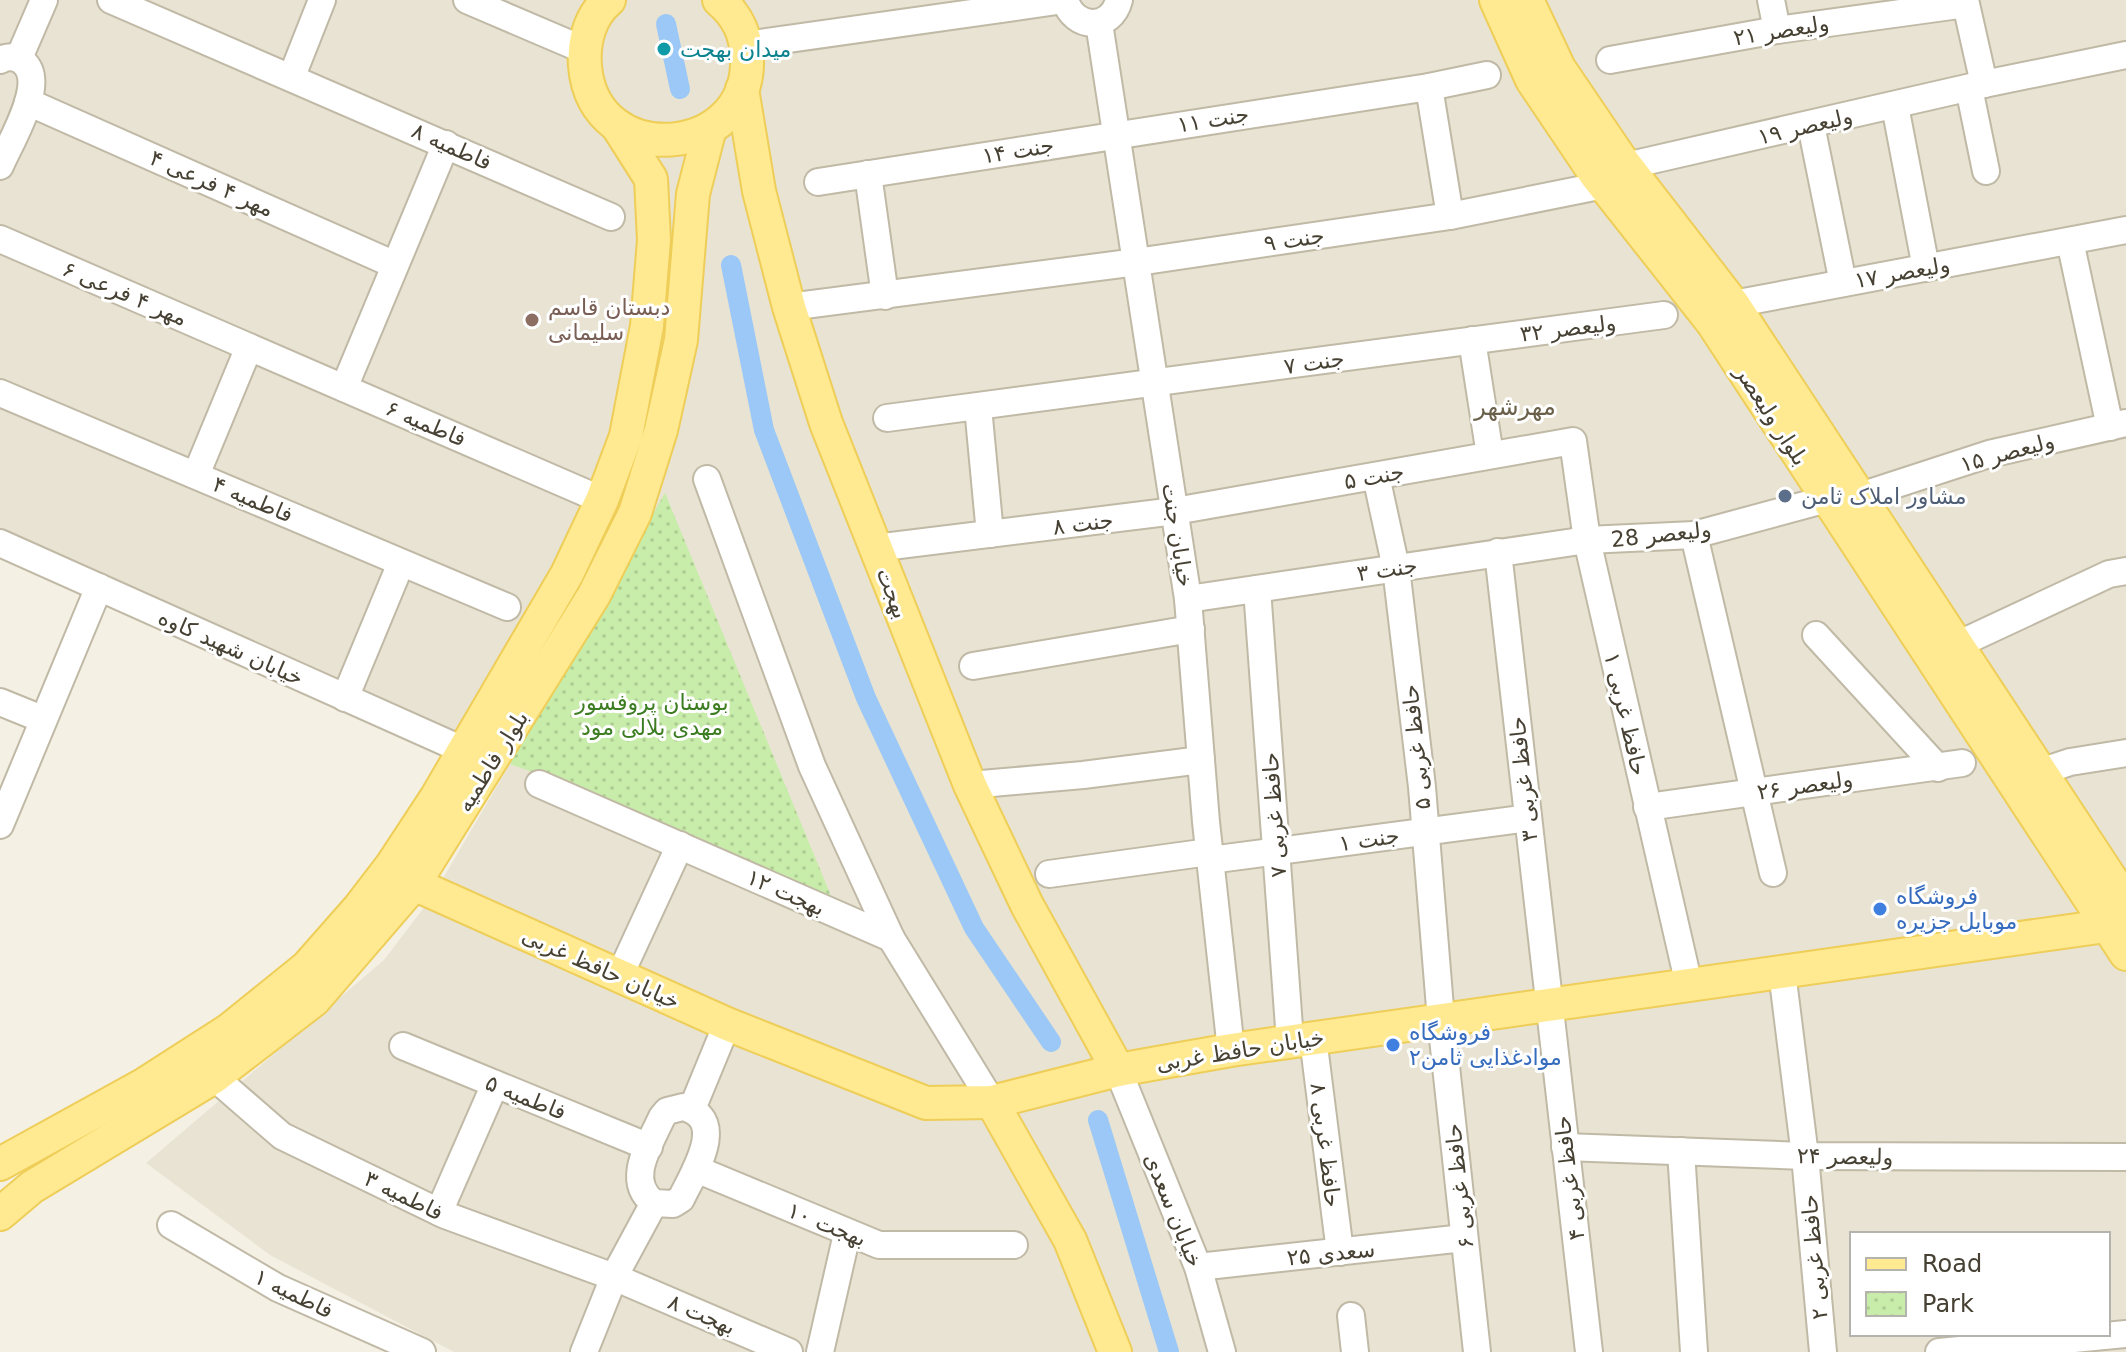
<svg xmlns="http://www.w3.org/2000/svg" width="2126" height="1352" viewBox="0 0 2126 1352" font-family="'DejaVu Sans',Vazirmatn,sans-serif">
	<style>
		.residential { fill: #e8e3d2; fill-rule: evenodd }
		.park { fill: url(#park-dots) }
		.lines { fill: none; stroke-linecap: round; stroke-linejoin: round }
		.canal { stroke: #9bc8f6; stroke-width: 20 }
		.minor-casing { stroke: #c0b9a6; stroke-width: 30 }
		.major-casing { stroke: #eece58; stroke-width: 36 }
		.minor { stroke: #fff; stroke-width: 26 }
		.major { stroke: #ffea92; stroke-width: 32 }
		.culture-dot { fill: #0f9aa8; stroke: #fff; stroke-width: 3 }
		.education-dot { fill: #8d6e63; stroke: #fff; stroke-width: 3 }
		.service-dot { fill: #5c6f8a; stroke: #fff; stroke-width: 3 }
		.shop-dot { fill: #3f7fe0; stroke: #fff; stroke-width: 3 }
		.labels { text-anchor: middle; stroke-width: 6; stroke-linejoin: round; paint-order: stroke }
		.street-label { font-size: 22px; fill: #464133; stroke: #fff }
		.culture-label { font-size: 22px; fill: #0d838f; stroke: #fff; text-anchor: start }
		.education-label { font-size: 22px; fill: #785e54; stroke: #fff; text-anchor: start }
		.service-label { font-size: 22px; fill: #4e5e75; stroke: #fff; text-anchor: start }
		.park-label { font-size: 22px; fill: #3c7d22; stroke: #fff }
		.shop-label { font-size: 22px; fill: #366cbe; stroke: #fff; text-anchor: start }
		.neighbourhood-label { font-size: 24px; fill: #6a604a; stroke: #fff }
	</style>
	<defs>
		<pattern id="park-dots" width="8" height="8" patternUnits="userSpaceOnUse" patternTransform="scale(2)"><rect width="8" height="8" fill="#c8eca9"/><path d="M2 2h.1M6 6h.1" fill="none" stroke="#adcc92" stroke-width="1.8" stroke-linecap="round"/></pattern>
	</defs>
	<rect width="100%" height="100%" fill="#f4f0e4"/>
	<!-- residential -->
	<path class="residential" d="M0 0H2126V1352H454L270 1255 146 1163 384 960 432 897 510 764 0 543ZM1852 1234H2108V1334H1852Z"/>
	<!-- park -->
	<polygon class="park" points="665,493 833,901 574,787 510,764"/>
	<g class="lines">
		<!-- canal -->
		<g class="canal">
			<polyline points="666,24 680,89"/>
			<polyline points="731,265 764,430 866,698 974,928 1051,1042"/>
			<polyline points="1098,1120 1169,1352"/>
		</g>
		<!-- minor casing -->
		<g class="minor-casing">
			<g id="minor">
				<polyline points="111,0 611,217"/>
				<polyline points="467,0 584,50"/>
				<path d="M1065 0C1074 30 1111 31 1119 0"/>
				<polyline points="1771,0 1777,30"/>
				<polyline points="1099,23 1188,599 1206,822 1231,1050"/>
				<polyline points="746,45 1064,0"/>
				<polyline points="19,58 44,0"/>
				<path d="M0 60C8 56 16 56 23 62 48 82 10 142 0 166"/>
				<polyline points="1610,60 1777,30 1966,4 1984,84"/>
				<polyline points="292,76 322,0"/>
				<polyline points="1429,87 1450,216"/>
				<polyline points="1969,88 1986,171"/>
				<polyline points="28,102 395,265"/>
				<polyline points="1895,106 1926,268"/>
				<polyline points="1811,125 1843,283"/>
				<polyline points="1626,166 1984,84 2126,55"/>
				<polyline points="868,174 885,296"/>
				<polyline points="818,182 1429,87 1487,75"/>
				<polyline points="0,239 602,500"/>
				<polyline points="2070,241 2110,427"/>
				<polyline points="1733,304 2126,230"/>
				<polyline points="789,307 1137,262 1450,216 1604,185"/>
				<polyline points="1472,340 1490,455"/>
				<polyline points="344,388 446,144"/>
				<polyline points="0,393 507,607"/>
				<polyline points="978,407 990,534"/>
				<polyline points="887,418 1664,315"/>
				<polyline points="196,475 249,347"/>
				<polyline points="1376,476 1396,568 1422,787 1441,1020 1477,1352"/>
				<polyline points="707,479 812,766 891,938 992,1102"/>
				<polyline points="1860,496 1989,454 2126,423"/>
				<polyline points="1694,535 1773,873"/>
				<polyline points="0,543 463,750"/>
				<polyline points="875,548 1175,511 1573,441 1587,540 1689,985"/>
				<polyline points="1498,552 1589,1352"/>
				<polyline points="1257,589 1290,1041"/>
				<polyline points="1188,599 1587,540 1694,535 1827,499"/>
				<polyline points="1816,635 1938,768"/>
				<polyline points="1957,645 2109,574 2126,571"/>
				<polyline points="973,666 1191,629"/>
				<polyline points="345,698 401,563"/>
				<polyline points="0,702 42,719"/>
				<polyline points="2040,772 2070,762 2126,753"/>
				<polyline points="539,784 891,938"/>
				<polyline points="970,785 1083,775 1201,760"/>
				<polyline points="1647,807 1962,763"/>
				<polyline points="0,825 99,587"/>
				<polyline points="1210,860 1528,818"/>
				<polyline points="1049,874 1209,852"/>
				<polyline points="1782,972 1805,1156 1823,1352"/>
				<polyline points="619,977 680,845"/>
				<polyline points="1313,1038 1340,1252"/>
				<polyline points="403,1046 649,1147"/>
				<polyline points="1118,1070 1198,1267 1222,1352"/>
				<polyline points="214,1077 282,1136 445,1215 614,1277 789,1352"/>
				<path d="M683 1107C729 1119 694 1172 681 1199L673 1204 654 1203C624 1181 650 1144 662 1117L667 1111Z"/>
				<polyline points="692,1109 727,1024"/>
				<polyline points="1565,1147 1805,1156 2126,1157"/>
				<polyline points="1681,1151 1694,1352"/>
				<polyline points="696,1169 879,1245 1014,1245"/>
				<polyline points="439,1212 495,1084"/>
				<polyline points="171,1225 278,1288 422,1352"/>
				<polyline points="1198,1267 1464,1238"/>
				<polyline points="1351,1316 1355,1352"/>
				<polyline points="584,1352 614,1277 654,1203"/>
				<polyline points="820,1352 847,1234"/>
				<polyline points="1939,1352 2126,1334"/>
			</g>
		</g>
		<!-- major casing -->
		<g class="major-casing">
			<g id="major">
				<path d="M609 0C590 15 583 42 585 66 594 172 751 159 747 58 746 34 738 16 719 0"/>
				<polyline points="1496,0 1532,80 1596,175 1712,322 2126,954"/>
				<polyline points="1527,0 1559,68 1620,158 1733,304 2126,902"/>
				<polyline points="742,89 759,191 789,307 826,423 970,785 1027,905 1118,1070"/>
				<polyline points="414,884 727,1024 926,1103 992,1102 1118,1070 1231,1050 2126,923"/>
				<polyline points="992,1102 1070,1240 1115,1352"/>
				<polyline points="0,1164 145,1084 229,1030 307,967 359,908 392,865 436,798 567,574 602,500 626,436 647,326 654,240 651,179 618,127"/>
				<polyline points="0,1214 32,1187 214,1077 314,1000 414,884 594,595 635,513 661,430 681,340 693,194 710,128"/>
			</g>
		</g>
		<!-- minor -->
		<use href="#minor" class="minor"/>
		<!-- major -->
		<use href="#major" class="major"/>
	</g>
	<!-- markers -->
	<circle class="culture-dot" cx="664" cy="49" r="8"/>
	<circle class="education-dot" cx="532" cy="320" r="8"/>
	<circle class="service-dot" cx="1785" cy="496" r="8"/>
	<g class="shop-dot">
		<circle cx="1880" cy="909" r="8"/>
		<circle cx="1393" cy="1045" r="8"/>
	</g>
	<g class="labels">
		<!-- street labels -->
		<g class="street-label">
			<text transform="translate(1781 30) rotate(-9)" y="8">ولیعصر ۲۱</text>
			<text transform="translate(1213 119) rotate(-9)" y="8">جنت ۱۱</text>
			<text transform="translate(1805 126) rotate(-13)" y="8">ولیعصر ۱۹</text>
			<text transform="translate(452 146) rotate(24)" y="8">فاطمیه ۸</text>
			<text transform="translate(1018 150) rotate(-9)" y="8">جنت ۱۴</text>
			<text transform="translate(212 183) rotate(24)" y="8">مهر ۴ فرعی ۴</text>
			<text transform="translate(1294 239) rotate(-8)" y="8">جنت ۹</text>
			<text transform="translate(1902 272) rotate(-10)" y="8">ولیعصر ۱۷</text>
			<text transform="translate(125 293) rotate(23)" y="8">مهر ۴ فرعی ۶</text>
			<text transform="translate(1568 328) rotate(-7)" y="8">ولیعصر ۳۲</text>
			<text transform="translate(1314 362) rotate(-8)" y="8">جنت ۷</text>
			<text transform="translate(1772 415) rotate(57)" y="8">بلوار ولیعصر</text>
			<text transform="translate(426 423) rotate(23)" y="8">فاطمیه ۶</text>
			<text transform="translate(2007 452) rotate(-15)" y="8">ولیعصر ۱۵</text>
			<text transform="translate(1374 476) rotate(-10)" y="8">جنت ۵</text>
			<text transform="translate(253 499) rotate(23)" y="8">فاطمیه ۴</text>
			<text transform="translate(1083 523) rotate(-7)" y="8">جنت ۸</text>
			<text transform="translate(1661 534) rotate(-6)" y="8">ولیعصر 28</text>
			<text transform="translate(1178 535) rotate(81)" y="8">خیابان جنت</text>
			<text transform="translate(1387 569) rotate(-8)" y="8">جنت ۳</text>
			<text transform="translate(893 593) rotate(69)" y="8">بهجت</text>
			<text transform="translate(231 647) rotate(24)" y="8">خیابان شهید کاوه</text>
			<text transform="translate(1626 714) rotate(77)" y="8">حافظ غربی ۱</text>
			<text transform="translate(1416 747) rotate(-96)" y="8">حافظ غربی ۵</text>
			<text transform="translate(492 761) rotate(-58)" y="8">بلوار فاطمیه</text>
			<text transform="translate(1523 779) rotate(-96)" y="8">حافظ غربی ۳</text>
			<text transform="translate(1805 785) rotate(-8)" y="8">ولیعصر ۲۶</text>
			<text transform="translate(1274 815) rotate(-94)" y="8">حافظ غربی ۷</text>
			<text transform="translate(1369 839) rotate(-8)" y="8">جنت ۱</text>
			<text transform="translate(786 892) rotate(24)" y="8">بهجت ۱۲</text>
			<text transform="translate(601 968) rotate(24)" y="8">خیابان حافظ غربی</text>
			<text transform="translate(1240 1050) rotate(-9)" y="8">خیابان حافظ غربی</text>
			<text transform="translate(526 1097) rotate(22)" y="8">فاطمیه ۵</text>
			<text transform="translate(1326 1145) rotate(83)" y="8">حافظ غربی ۸</text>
			<text transform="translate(1845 1156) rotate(1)" y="8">ولیعصر ۲۴</text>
			<text transform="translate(1569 1178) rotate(-97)" y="8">حافظ غربی ۴</text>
			<text transform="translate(1459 1186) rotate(-96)" y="8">حافظ غربی ۶</text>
			<text transform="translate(404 1195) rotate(26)" y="8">فاطمیه ۳</text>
			<text transform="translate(1174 1210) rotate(68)" y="8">خیابان سعدی</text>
			<text transform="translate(827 1224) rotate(22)" y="8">بهجت ۱۰</text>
			<text transform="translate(1331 1253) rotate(-6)" y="8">سعدی ۲۵</text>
			<text transform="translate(1814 1257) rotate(-95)" y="8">حافظ غربی ۲</text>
			<text transform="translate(294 1293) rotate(26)" y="8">فاطمیه ۱</text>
			<text transform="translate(702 1314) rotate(23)" y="8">بهجت ۸</text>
		</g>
		<!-- culture labels -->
		<g class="culture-label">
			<text x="680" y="57">میدان بهجت</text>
		</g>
		<!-- education labels -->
		<g class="education-label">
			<text x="548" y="315">دبستان قاسم<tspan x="548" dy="25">سلیمانی</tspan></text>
		</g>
		<!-- service labels -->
		<g class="service-label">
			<text x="1801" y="504">مشاور املاک ثامن</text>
		</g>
		<!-- park labels -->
		<g class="park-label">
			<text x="652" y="710">بوستان پروفسور<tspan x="652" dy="25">مهدی بلالی مود</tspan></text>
		</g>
		<!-- shop labels -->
		<g class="shop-label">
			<text x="1896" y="904">فروشگاه<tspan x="1896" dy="25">موبایل جزیره</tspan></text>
			<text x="1409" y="1040">فروشگاه<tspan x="1409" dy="25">موادغذایی ثامن۲</tspan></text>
		</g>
		<!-- neighbourhood labels -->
		<g class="neighbourhood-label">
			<text x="1515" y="415">مهرشهر</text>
		</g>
	</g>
	<!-- legend -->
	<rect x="1850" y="1232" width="260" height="104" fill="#ffffff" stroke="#b5b3ad" stroke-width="2"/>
	<rect x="1866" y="1258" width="40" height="12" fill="#ffea92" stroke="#b5b3ad" stroke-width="2"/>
	<text x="1922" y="1272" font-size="24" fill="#464133">Road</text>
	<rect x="1866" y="1292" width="40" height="24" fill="url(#park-dots)" stroke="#b5b3ad" stroke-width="2"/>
	<text x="1922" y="1312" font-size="24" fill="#464133">Park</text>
</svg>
